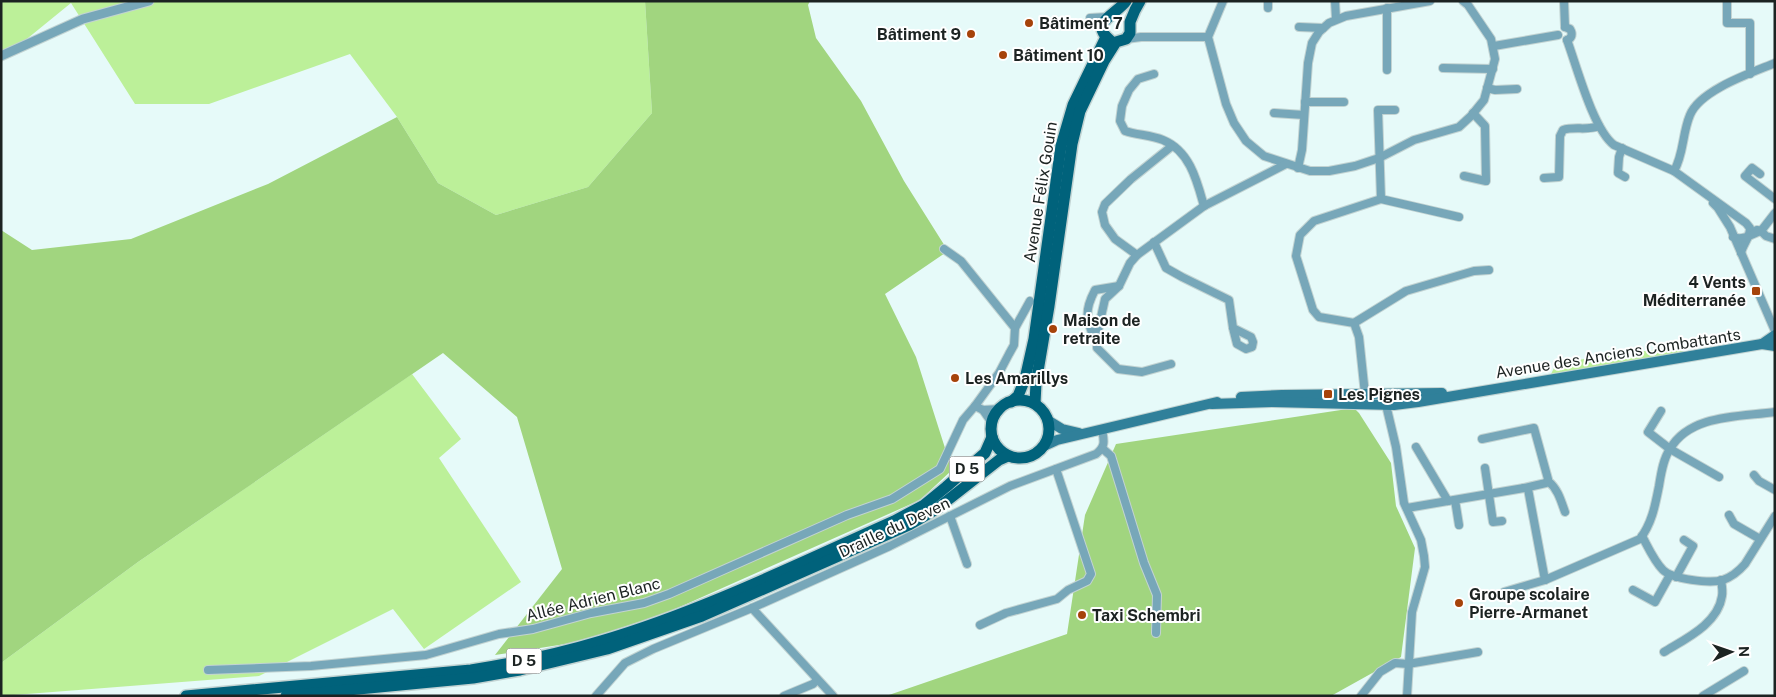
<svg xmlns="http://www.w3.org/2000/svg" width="1776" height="697" viewBox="0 0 1776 697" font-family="'Public Sans',sans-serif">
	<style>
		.green { fill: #bcf099 }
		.forest { fill: #a1d57f }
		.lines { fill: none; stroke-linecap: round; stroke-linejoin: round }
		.minor-casing { stroke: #c2d3d2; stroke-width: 10 }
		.tertiary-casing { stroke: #c2d3d2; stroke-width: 11 }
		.secondary-casing { stroke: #c2d3d2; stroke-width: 12 }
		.primary-casing { stroke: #c2d3d2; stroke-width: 14 }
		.minor { stroke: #77a7b9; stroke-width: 8 }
		.tertiary { stroke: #77a7b9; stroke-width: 9 }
		.secondary { stroke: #30809a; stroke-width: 10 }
		.primary { stroke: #00627b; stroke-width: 11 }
		.poi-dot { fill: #a6430a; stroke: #fff; stroke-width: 2 }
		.labels { text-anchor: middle; stroke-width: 4; stroke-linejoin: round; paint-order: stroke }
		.shield { fill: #fff; stroke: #606564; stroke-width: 1 }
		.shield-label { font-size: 15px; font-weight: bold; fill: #1c2322 }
		.poi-label { font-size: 16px; font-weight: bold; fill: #1c2322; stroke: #fff; text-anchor: start }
		.street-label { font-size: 16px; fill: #1c2322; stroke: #fff }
	</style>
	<rect width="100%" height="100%" fill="#e6faf9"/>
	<!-- green -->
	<g class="green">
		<polygon points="1,1 645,1 652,113 588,187 496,215 438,183 397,117 350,54 209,104 135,104 71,3 1,60"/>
		<polygon points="1675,347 1678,347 1685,353 1550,376 1555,366 1562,362"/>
		<polygon points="412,374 461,439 439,458 521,582 424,649 393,609 259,676 1,696 1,663 138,562"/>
	</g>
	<!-- forest -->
	<g class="forest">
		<polygon points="645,1 810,1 808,5 816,38 861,101 904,181 948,251 885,294 916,357 952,470 920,500 664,614 578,642 495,655 562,569 517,417 443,353 138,562 1,663 1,230 32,250 131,239 268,184 397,117 438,183 496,215 588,187 652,113"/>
		<polygon points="1354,408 1359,413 1391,463 1396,506 1415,548 1401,657 1331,696 886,696 1067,634 1085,515 1116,444"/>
	</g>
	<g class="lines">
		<!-- minor casing -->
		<g class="minor-casing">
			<g id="minor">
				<polyline points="1223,1 1208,37 1226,104 1234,123 1246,141 1264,156 1310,171 1329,171 1355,166 1379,158 1414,140 1459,127 1471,116 1484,100 1495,59 1491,39 1468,5 1463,1"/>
				<polyline points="1335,1 1336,19"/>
				<polyline points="1564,1 1565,27"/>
				<polyline points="1727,1 1727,23 1750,23 1750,74"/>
				<polyline points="1268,8 1268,1"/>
				<polyline points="1387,8 1387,70"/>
				<polyline points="1090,18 1107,17"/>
				<polyline points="1299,27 1323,28"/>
				<path d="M1565 27 1570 29C1573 34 1572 38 1567 40"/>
				<polyline points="1126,39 1141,37 1208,37"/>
				<path d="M1567 40C1577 67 1593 129 1614 145L1674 171 1746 223 1750 228C1750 238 1743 244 1741 253"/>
				<polyline points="1494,46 1558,35"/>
				<polyline points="1443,68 1493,69"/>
				<path d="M1154 74 1138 79 1129 90 1122 106 1120 121 1125 131C1137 135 1151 135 1163 140 1190 151 1197 181 1204 206"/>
				<polyline points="1487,88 1495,90 1517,89"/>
				<polyline points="1305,102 1344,102"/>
				<polyline points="1274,113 1304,115"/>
				<polyline points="1622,148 1619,157 1618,173 1625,177"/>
				<polyline points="1298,168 1302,150 1308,63 1312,43 1319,32 1329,23 1346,16 1430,1"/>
				<path d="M1674 171C1684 154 1682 134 1690 115 1700 90 1751 73 1775 63"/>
				<polyline points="1760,174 1752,168 1745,176 1775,199"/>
				<polyline points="1464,176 1486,181 1485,126 1473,113"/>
				<path d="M1544 178 1559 177 1560 136 1563 130C1575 126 1587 131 1599 126"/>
				<polyline points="1381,199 1378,110 1395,110"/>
				<polyline points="1713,203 1718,208 1730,227 1775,331"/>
				<polyline points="1757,230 1761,231 1766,236 1775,239"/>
				<polyline points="1761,231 1775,213"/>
				<path d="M1733 237C1744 241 1751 234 1761 231"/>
				<polyline points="1154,242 1166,268 1182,277 1229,300 1233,328 1237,344 1246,349 1252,347 1253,342 1251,337 1233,328"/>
				<polyline points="944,249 961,261 1015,328"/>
				<polyline points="1137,255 1115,239 1105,225 1102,212 1105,204 1131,179 1172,146"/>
				<polyline points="1354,323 1406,291 1474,271 1489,270"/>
				<path d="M1095 340C1086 319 1084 311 1095 290L1119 286"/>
				<polyline points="1171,364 1142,372 1118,369 1097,348 1097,335 1105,299 1119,286 1130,263 1137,255 1204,206 1286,164"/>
				<polyline points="1365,394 1359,337 1354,323 1319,317 1313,310 1296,256 1300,235 1314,221 1381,199 1459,217"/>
				<polyline points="1386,405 1396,447 1404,503 1421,540 1424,556 1425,567 1412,612 1407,696"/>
				<polyline points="975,406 999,373 1009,354 1014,345 1015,328 1030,301"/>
				<polyline points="983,410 992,423"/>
				<polyline points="1661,411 1648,432 1670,449 1719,477"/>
				<polyline points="1482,439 1534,428 1548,479 1546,483 1524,488"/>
				<polyline points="1416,447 1448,501"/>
				<polyline points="1103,449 1111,456 1144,563 1157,595 1156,633"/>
				<polyline points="1485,468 1493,522 1502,521"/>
				<polyline points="1754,475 1759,481 1775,490"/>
				<path d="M1548 481C1558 489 1561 501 1565 512"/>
				<polyline points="1455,500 1459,525"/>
				<polyline points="1407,508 1524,488 1528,489 1545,580"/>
				<polyline points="1729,515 1734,524 1760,539"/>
				<polyline points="950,516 967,564"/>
				<path d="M1642 536C1648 547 1654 561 1663 570 1672 579 1710 584 1723 580 1731 577 1739 571 1745 564L1775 516"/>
				<polyline points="1676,577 1693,546 1684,540"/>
				<polyline points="1633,590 1655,602 1670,575"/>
				<path d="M1504 592 1545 580 1640 539C1652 523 1655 506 1659 486 1661 474 1663 459 1670 449 1690 414 1740 417 1775 412"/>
				<polyline points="752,608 833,696"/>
				<polyline points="980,625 1006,613 1057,599 1068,590 1087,581 1091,574 1056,469"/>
				<path d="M1664 652C1685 639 1718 624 1722 596 1723 591 1722 586 1721 580"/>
				<polyline points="208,670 311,666 426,655 499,634 533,629 591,613 644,603 669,594 847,515 892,499 940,469 963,420 975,406 983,410 1000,409"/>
				<path d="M596 696 625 663 653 649 752 608 890 546 1010 486 1096 454C1106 446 1104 441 1102 429"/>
				<polyline points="784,696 813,684 817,680"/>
				<polyline points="1361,696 1380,672 1395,663 1408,664 1478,652"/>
				<polyline points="1703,696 1744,671"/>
			</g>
		</g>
		<!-- tertiary casing -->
		<g class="tertiary-casing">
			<polyline id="tertiary" points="1,56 83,19 149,1"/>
		</g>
		<!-- secondary casing -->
		<g class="secondary-casing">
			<g id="secondary">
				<polyline points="1762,344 1775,335"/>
				<polyline points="1241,397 1282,395 1442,393"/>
				<polyline points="1212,404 1272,402 1394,405 1418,402 1762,344 1775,346"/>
				<polyline points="1049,421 1062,429 1079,433"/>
				<polyline points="1044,446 1057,440 1217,402"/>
			</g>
		</g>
		<!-- primary casing -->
		<g class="primary-casing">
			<g id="primary">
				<path d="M1110 40C1088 23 1117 14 1126 1"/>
				<circle cx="1020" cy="429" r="29"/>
				<polyline points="1011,402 1018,396 1025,379 1034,339 1061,146 1073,105 1106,37"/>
				<polyline points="1035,403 1036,383 1049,306 1072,144 1080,111 1104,61 1116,42 1126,39 1130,33 1130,22 1135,10 1140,1"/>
				<path d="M186 696 471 670C515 663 558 654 601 641 700 612 800 563 894 521L924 505 946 487 985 453 992 437"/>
				<polyline points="286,696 473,678 520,670 607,649 702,616 909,525 935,510 999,460 1008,456"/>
			</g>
		</g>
		<!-- minor -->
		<use href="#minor" class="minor"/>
		<!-- tertiary -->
		<use href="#tertiary" class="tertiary"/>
		<!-- secondary -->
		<use href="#secondary" class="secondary"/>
		<!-- primary -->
		<use href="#primary" class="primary"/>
	</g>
	<!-- markers -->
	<g class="poi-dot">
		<circle cx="1029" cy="23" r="5"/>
		<circle cx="971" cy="34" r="5"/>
		<circle cx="1003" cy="55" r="5"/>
		<rect x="1751" y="286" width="10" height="10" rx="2.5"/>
		<circle cx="1053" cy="329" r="5"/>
		<circle cx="955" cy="378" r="5"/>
		<rect x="1323" y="389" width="10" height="10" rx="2.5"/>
		<circle cx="1459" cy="603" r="5"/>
		<circle cx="1082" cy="615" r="5"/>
	</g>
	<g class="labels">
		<!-- shield labels -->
		<g class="shield">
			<rect x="949.5" y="456.5" width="35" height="25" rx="4"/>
			<rect x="506.5" y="648.5" width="35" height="25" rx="4"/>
		</g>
		<g class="shield-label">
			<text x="967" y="474">D 5</text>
			<text x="524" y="666">D 5</text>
		</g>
		<!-- poi labels -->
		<g class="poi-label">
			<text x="1039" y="29">Bâtiment 7</text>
			<text x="961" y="40" text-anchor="end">Bâtiment 9</text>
			<text x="1013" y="61">Bâtiment 10</text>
			<text x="1746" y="288" text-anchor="end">4 Vents<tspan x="1746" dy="18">Méditerranée</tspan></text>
			<text x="1063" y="326">Maison de<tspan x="1063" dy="18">retraite</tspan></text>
			<text x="965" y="384">Les Amarillys</text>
			<text x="1338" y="400">Les Pignes</text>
			<text x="1469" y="600">Groupe scolaire<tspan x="1469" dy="18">Pierre-Armanet</tspan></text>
			<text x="1092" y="621">Taxi Schembri</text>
		</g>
		<!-- street labels -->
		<g class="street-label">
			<text transform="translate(1040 192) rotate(-81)" y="6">Avenue Félix Gouin</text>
			<text transform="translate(1618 353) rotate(-9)" y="6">Avenue des Anciens Combattants</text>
			<text transform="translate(894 527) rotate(-25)" y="6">Draille du Deven</text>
			<text transform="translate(593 599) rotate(-14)" y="6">Allée Adrien Blanc</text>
		</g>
	</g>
	<!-- border -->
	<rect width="1776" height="697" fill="none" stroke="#1c2322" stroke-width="5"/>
	<!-- north arrow -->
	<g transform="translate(1731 652) rotate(88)" stroke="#ffffff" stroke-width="4" paint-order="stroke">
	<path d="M0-4L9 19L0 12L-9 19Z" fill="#1c2322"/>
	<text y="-8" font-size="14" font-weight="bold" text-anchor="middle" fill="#1c2322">N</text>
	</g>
</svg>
